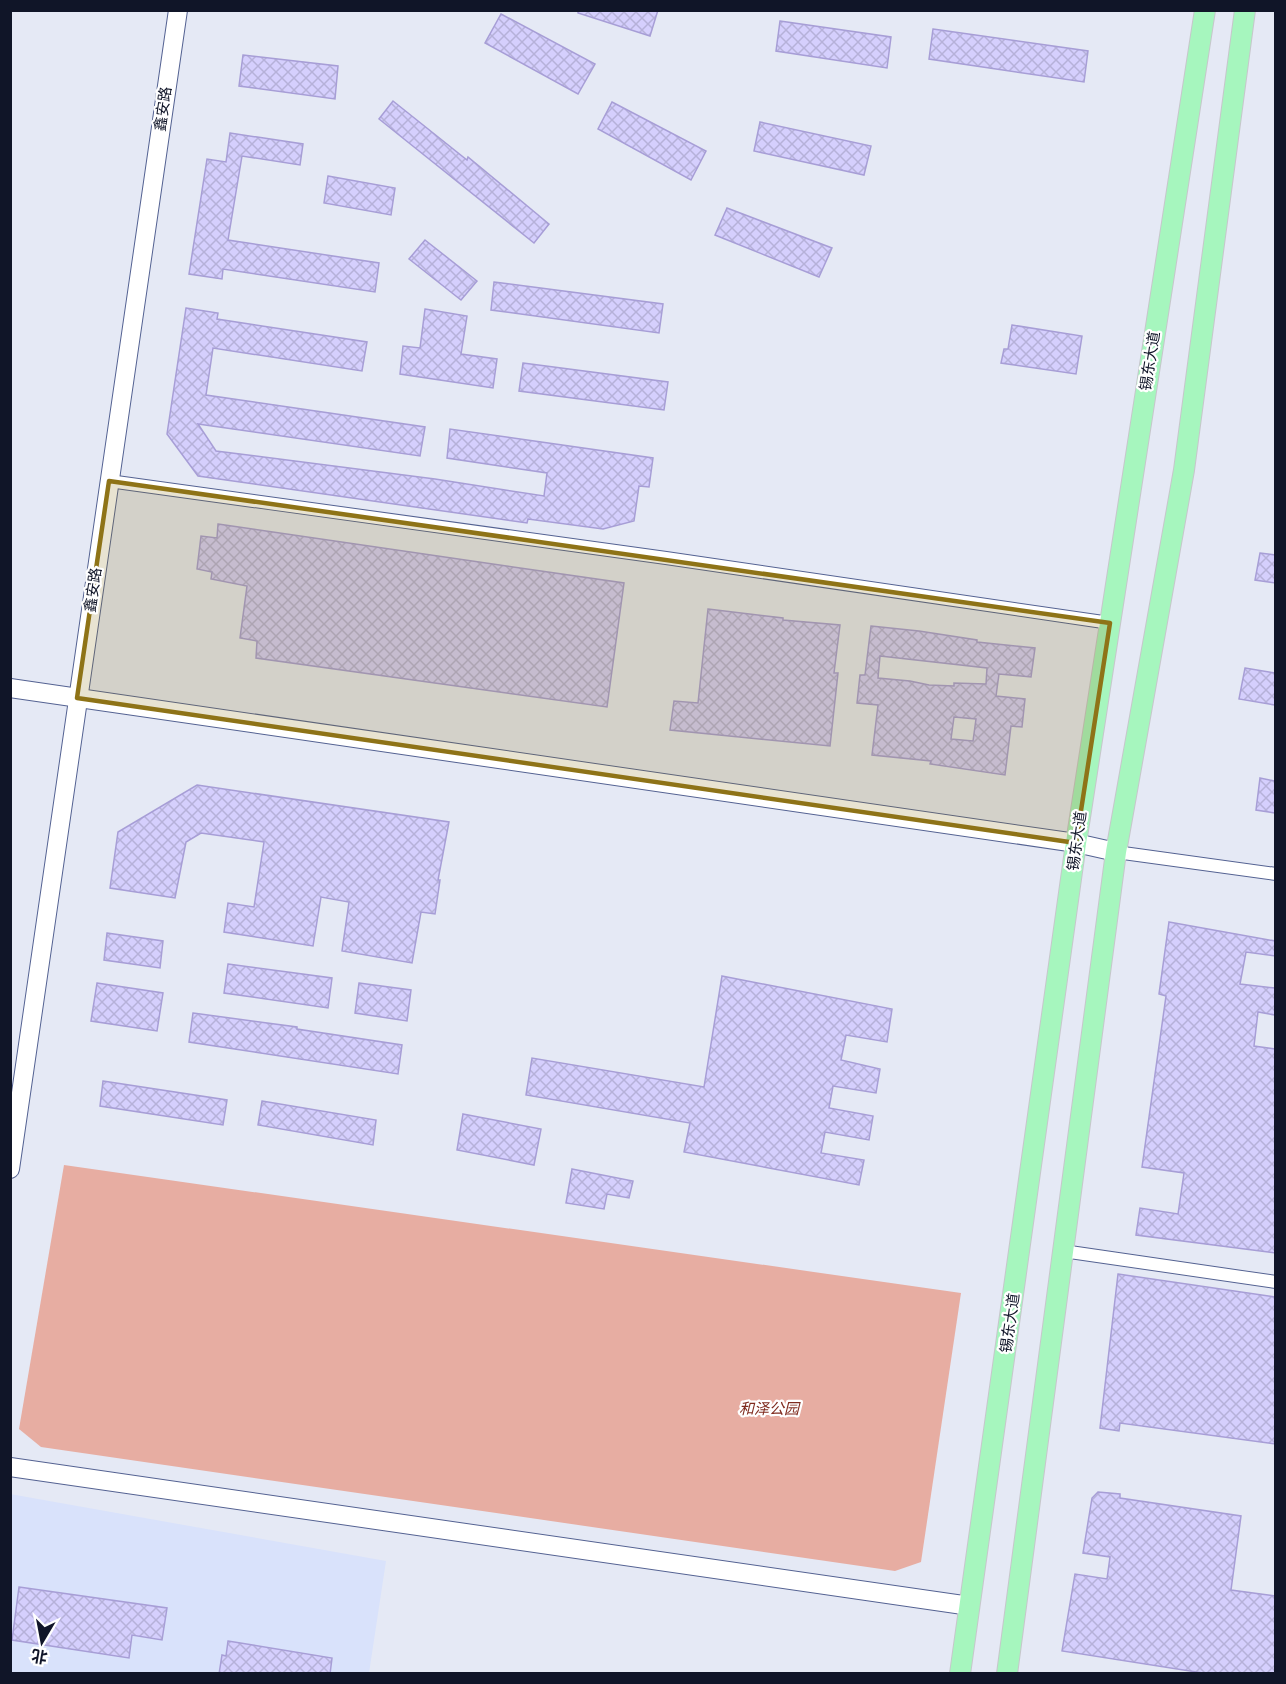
<svg xmlns="http://www.w3.org/2000/svg" width="1286" height="1684" viewBox="0 0 1286 1684" font-family="'Roboto Serif','Noto Sans SC',serif">
	<style>
		.built { fill: #d9e2fb }
		.park { fill: #e7ada2 }
		.building { fill: url(#building-cross-hatch); stroke: #a79ed6; stroke-width: 1.5; fill-rule: evenodd }
		.lines { fill: none; stroke-linecap: round; stroke-linejoin: round }
		.street-casing { stroke: #546292; stroke-width: 14 }
		.secondary-casing { stroke: #546292; stroke-width: 20 }
		.primary-casing { stroke: #c6c7cb; stroke-width: 22 }
		.street { stroke: #fff; stroke-width: 12 }
		.secondary { stroke: #fff; stroke-width: 18 }
		.primary { stroke: #a6f6be; stroke-width: 20 }
		.marked { fill: #8e7317; fill-opacity: 0.2; stroke: #8e7317; stroke-width: 4.5; stroke-linejoin: round }
		.labels { text-anchor: middle; stroke-width: 4.5; stroke-linejoin: round; paint-order: stroke }
		.street-label { font-size: 15px; fill: #101528; stroke: #fff }
		.park-label { font-size: 15px; font-style: italic; fill: #7f2b1e; stroke: #fff }
	</style>
	<defs>
		<pattern id="building-cross-hatch" width="8" height="8" patternUnits="userSpaceOnUse" patternTransform="scale(1.5)"><rect width="8" height="8" fill="#d5cffd"/><path d="M0 0l8 8M0 8l8-8" fill="none" stroke="#b6b1d9"/></pattern>
	</defs>
	<rect width="100%" height="100%" fill="#e5e9f5"/>
	<!-- built -->
	<polygon class="built" points="10,1494 386,1561 369,1673 11,1673"/>
	<!-- park -->
	<polygon class="park" points="64,1165 961,1293 921,1562 895,1571 41,1447 19,1429"/>
	<!-- building -->
	<g class="building">
		<polygon points="578,10 658,10 650,36 578,13"/>
		<polygon points="501,14 595,64 578,94 485,43"/>
		<polygon points="780,21 891,37 887,68 776,51"/>
		<polygon points="933,29 1088,51 1084,82 929,59"/>
		<polygon points="243,55 338,66 335,99 239,86"/>
		<polygon points="393,101 467,160 468,157 549,224 534,243 379,119"/>
		<polygon points="612,102 706,151 691,180 598,129"/>
		<polygon points="760,122 871,146 864,175 754,151"/>
		<polygon points="230,133 303,144 300,165 242,156 228,240 379,263 375,292 223,269 222,279 189,274 207,159 226,162"/>
		<polygon points="328,176 395,188 391,215 324,203"/>
		<polygon points="727,208 832,248 819,277 715,235"/>
		<polygon points="425,240 477,281 461,300 409,259"/>
		<polygon points="494,282 663,304 659,333 491,310"/>
		<polygon points="186,308 218,313 217,319 367,342 362,371 213,348 206,395 425,427 420,456 198,424 216,451 435,479 544,496 547,473 447,458 450,429 653,458 649,487 639,486 634,521 603,529 528,519 527,523 198,476 167,434"/>
		<polygon points="425,309 467,316 461,354 497,359 493,388 400,374 403,346 420,348"/>
		<polygon points="1012,325 1082,336 1076,374 1001,363 1004,349 1008,349"/>
		<polygon points="523,363 668,382 664,410 519,391"/>
		<polygon points="218,524 624,583 607,707 256,658 257,641 240,638 247,586 211,579 212,572 197,569 201,536 217,538"/>
		<polygon points="1260,553 1275,555 1275,583 1255,580"/>
		<polygon points="708,609 783,618 783,620 840,625 834,673 838,673 830,746 670,730 674,701 698,703"/>
		<path d="M871 626 919 631 977 640V642L1035 648 1031 677 999 674 996 696 1025 699 1022 727 1011 726 1005 775 930 764 931 761 872 755 878 705 857 703 860 675H865ZM880 656 987 668 986 684 954 683V686L929 685 910 681 878 678ZM954 717 976 719 973 741 951 739Z"/>
		<polygon points="1245,668 1275,673 1275,705 1239,699"/>
		<polygon points="1260,778 1275,781 1275,813 1256,810"/>
		<polygon points="197,785 449,822 438,880 440,880 435,914 421,912 412,963 342,951 349,902 321,897 313,946 224,932 228,903 254,907 264,842 201,833 186,842 175,898 110,888 118,832"/>
		<polygon points="1169,922 1275,941 1275,956 1246,952 1240,984 1275,988 1275,1015 1258,1012 1254,1046 1275,1049 1275,1253 1136,1235 1140,1208 1178,1214 1184,1173 1142,1167 1166,996 1159,994"/>
		<polygon points="107,933 163,941 160,968 104,960"/>
		<polygon points="228,964 332,978 328,1008 224,993"/>
		<polygon points="722,976 892,1009 887,1042 846,1035 841,1060 880,1069 876,1093 833,1086 829,1108 873,1116 869,1140 825,1132 821,1153 864,1160 859,1185 684,1152 690,1123 526,1095 532,1058 704,1087"/>
		<polygon points="97,983 163,993 157,1031 91,1021"/>
		<polygon points="359,983 411,990 407,1021 355,1013"/>
		<polygon points="193,1013 297,1027 297,1029 402,1045 398,1074 189,1042"/>
		<polygon points="103,1081 227,1100 223,1125 100,1106"/>
		<polygon points="262,1101 376,1120 373,1145 258,1125"/>
		<polygon points="463,1114 541,1129 534,1165 457,1150"/>
		<polygon points="572,1169 633,1181 629,1198 607,1194 604,1209 566,1203"/>
		<polygon points="1118,1274 1275,1297 1275,1444 1120,1423 1119,1431 1100,1428"/>
		<polygon points="1098,1492 1120,1494 1120,1498 1241,1516 1231,1590 1275,1596 1275,1674 1209,1674 1062,1651 1075,1574 1107,1579 1110,1557 1083,1553 1092,1498"/>
		<polygon points="19,1587 167,1608 162,1640 132,1635 129,1658 12,1640"/>
		<polygon points="228,1641 332,1658 330,1674 219,1674 222,1655 226,1656"/>
	</g>
	<g class="lines">
		<!-- street casing -->
		<g class="street-casing">
			<g id="street">
				<polyline points="109,481 666,558 1110,623"/>
				<polyline points="1116,852 1276,874"/>
				<polyline points="1063,1251 1276,1282"/>
			</g>
		</g>
		<!-- secondary casing -->
		<g class="secondary-casing">
			<g id="secondary">
				<polyline points="10,688 1076,843 1116,852"/>
				<polyline points="10,1169 178,10"/>
				<polyline points="10,1467 970,1606"/>
			</g>
		</g>
		<!-- primary casing -->
		<g class="primary-casing">
			<g id="primary">
				<polyline points="960,1674 1076,843 1205,10"/>
				<polyline points="1007,1674 1116,852 1184,470 1245,10"/>
			</g>
		</g>
		<!-- street -->
		<use href="#street" class="street"/>
		<!-- secondary -->
		<use href="#secondary" class="secondary"/>
		<!-- primary -->
		<use href="#primary" class="primary"/>
	</g>
	<!-- marked area -->
	<path class="marked" d="M109 481 1110 623 1076 843 77 698Z"/>
	<g class="labels">
		<!-- street labels -->
		<g class="street-label">
			<text transform="translate(163 109) rotate(-82)" y="5">鑫安路</text>
			<text transform="translate(1150 361) rotate(-81)" y="5">锡东大道</text>
			<text transform="translate(93 590) rotate(-82)" y="5">鑫安路</text>
			<text transform="translate(1077 841) rotate(-82)" y="5">锡东大道</text>
			<text transform="translate(1010 1323) rotate(-82)" y="5">锡东大道</text>
		</g>
		<!-- park labels -->
		<g class="park-label">
			<text x="769" y="1414">和泽公园</text>
		</g>
	</g>
	<!-- border -->
	<rect width="1286" height="1684" fill="none" stroke="#101528" stroke-width="24"/>
	<!-- north arrow -->
	<g transform="translate(42 1642) rotate(190)" stroke="#ffffff" stroke-width="4.5" paint-order="stroke">
	<path d="M0-4.5L10 22L0 15L-10 22Z" fill="#101528"/>
	<text y="-9" font-size="16" font-weight="bold" text-anchor="middle" fill="#101528">北</text>
	</g>
</svg>
